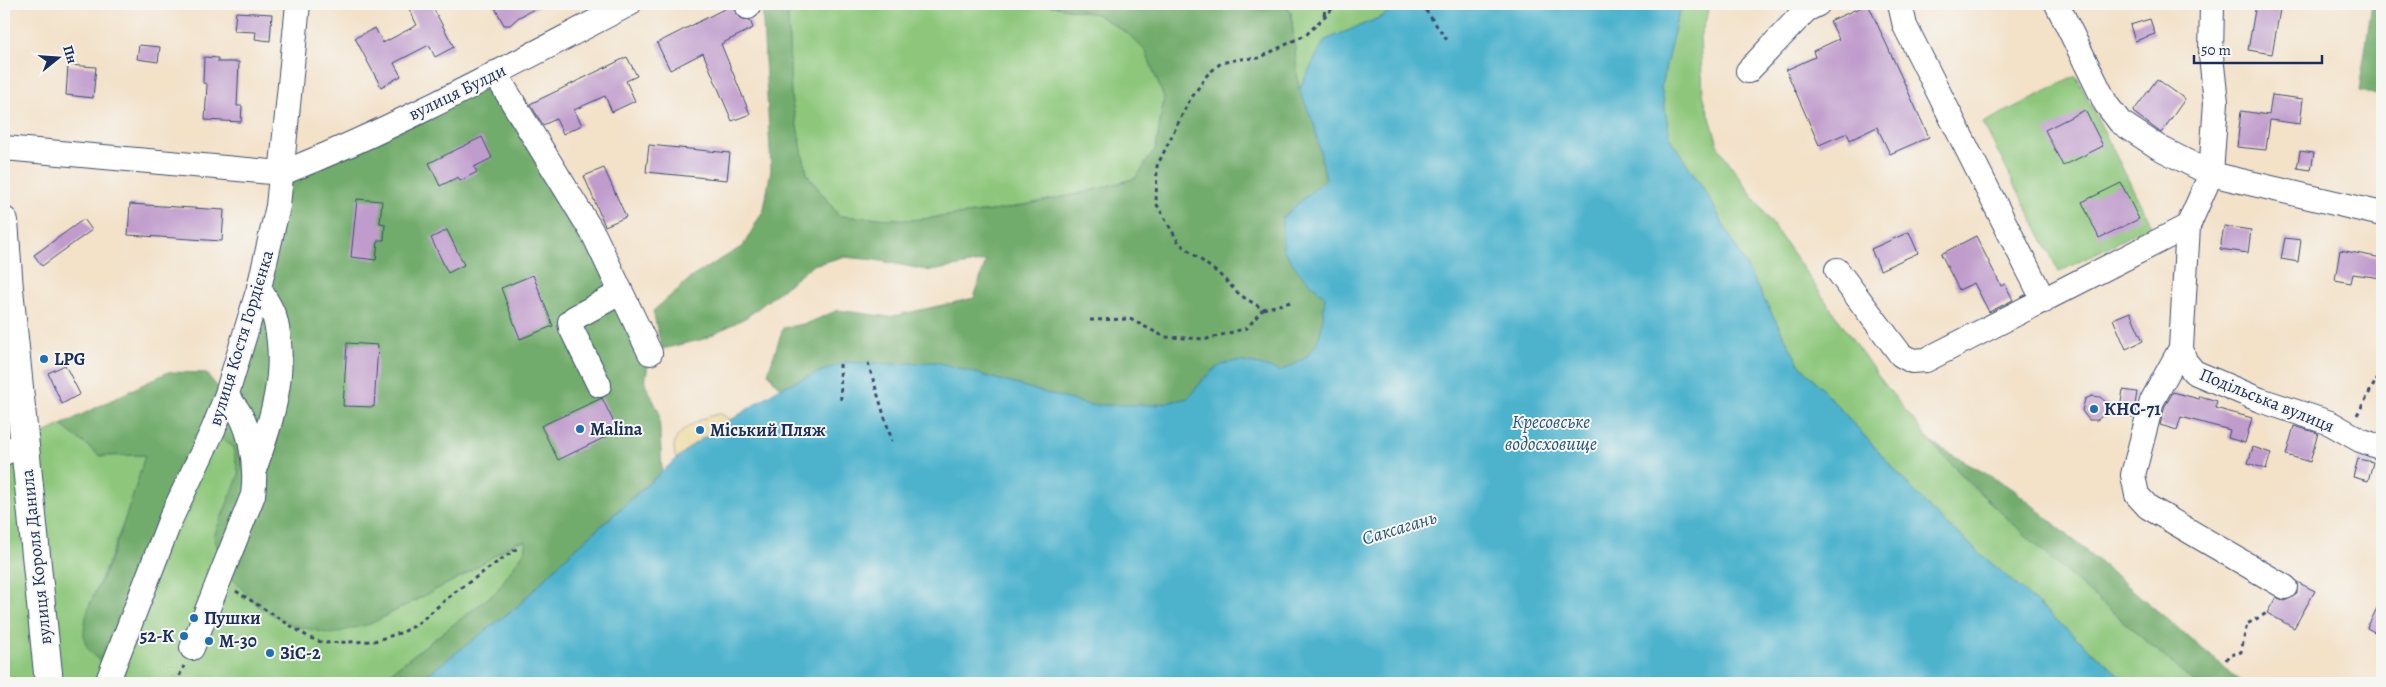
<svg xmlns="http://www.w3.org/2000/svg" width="2386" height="687" viewBox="0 0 2386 687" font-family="Alegreya,serif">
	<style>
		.green { fill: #8ec77c; stroke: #547b6d }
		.forest { fill: #72ac6c; stroke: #466e65 }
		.sand { fill: #eeda9e; stroke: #84847e }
		.water { fill: #4eb3cd; stroke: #347196 }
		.building { fill: #c09ccc }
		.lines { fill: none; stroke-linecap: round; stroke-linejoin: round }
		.minor-casing { stroke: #3b4a6e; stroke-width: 26 }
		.major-casing { stroke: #3b4a6e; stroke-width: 30 }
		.path { stroke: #3b4a6e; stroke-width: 3; stroke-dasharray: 4 4; stroke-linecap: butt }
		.minor { stroke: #fff; stroke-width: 24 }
		.major { stroke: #fff; stroke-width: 28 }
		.poi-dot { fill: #1f6fb2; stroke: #f6f6f2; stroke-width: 2 }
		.labels { text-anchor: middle; stroke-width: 4; stroke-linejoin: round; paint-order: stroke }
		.street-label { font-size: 18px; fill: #1b2f5e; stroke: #f6f6f2 }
		.poi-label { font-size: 18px; font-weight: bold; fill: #1b2f5e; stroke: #f6f6f2; text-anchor: start }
		.water-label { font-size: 19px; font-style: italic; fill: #2a577f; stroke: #f6f6f2 }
	</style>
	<rect width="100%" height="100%" fill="#f6f6f2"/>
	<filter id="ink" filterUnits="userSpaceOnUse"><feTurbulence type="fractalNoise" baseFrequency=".02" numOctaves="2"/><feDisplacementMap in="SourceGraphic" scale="10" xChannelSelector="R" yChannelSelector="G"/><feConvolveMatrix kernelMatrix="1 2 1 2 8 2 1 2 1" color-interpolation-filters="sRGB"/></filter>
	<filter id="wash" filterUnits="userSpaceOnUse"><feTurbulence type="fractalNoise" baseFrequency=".0096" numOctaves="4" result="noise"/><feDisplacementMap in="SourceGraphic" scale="20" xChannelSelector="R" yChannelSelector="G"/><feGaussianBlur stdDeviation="1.12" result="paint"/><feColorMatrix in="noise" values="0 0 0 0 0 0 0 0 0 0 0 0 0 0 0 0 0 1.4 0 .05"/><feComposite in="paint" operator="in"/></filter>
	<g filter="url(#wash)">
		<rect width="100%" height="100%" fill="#f3e1c8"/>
		<!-- green -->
		<g class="green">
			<polygon points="795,4 1042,4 1096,14 1127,33 1146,52 1164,98 1156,148 1137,178 1087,192 1000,210 912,220 839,216 807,174 791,98 788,14"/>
			<polygon points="1284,4 1402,4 1379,18 1325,40 1299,89 1291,12"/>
			<polygon points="1683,4 1711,4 1700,37 1703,94 1719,148 1878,376 1930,441 1972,486 2074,579 2195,683 2128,683 1932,511 1798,362 1707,194 1670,138 1661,86 1678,14"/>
			<polygon points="2076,76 2151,225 2059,272 1983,123"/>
			<path d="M61 425 100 456 146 455C130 507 112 557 89 606L213 430 233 447 239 475 214 536 370 624 464 575 516 542 526 541V549L496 592 382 679 368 683H4V453Z"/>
		</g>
		<!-- forest -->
		<g class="forest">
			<path d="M762 4H795L788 14 791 98 807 174 839 216 912 220 1000 210 1087 192 1136 178 1156 148 1164 98 1146 52 1127 33 1096 14 1042 4H1284L1291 12 1299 89 1314 124 1326 179 1282 218 1298 271 1325 297C1321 339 1321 355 1280 371L1252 363 1204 377 1189 398 1155 405H1089L936 362 894 364 845 362 780 388 768 373 783 328 808 323 838 310 889 317 974 298 986 261 931 271 876 260 843 257 813 265 747 317 704 339 662 349 653 311 693 276 743 246 764 209 771 169Z"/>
			<polygon points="2372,4 2382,4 2382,96 2359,91"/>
			<path d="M495 73 649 359 645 383 659 412 662 471 563 560 518 606 416 683H368L382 679 496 592 526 549V541L516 542 464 575 370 624 331 634 292 625 260 608 224 570 214 536 239 475 233 447 213 430 112 668C99 660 84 652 84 634 84 611 96 592 105 572 121 534 134 495 145 455L100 456 61 425 168 372 206 373 226 397 282 173Z"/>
			<path d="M1930 442 2013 489 2243 683H2195C2104 605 2012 528 1930 442Z"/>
		</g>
		<!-- sand -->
		<path class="sand" d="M721 414 731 420 692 446 676 459C675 455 674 451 674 447 674 429 707 415 721 414Z"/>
		<!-- water -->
		<path class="water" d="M1402 4H1683L1678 15 1661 86 1670 138 1707 194 1798 362 1932 511 2128 683H416L518 606 563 560 691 446 780 388 845 362 894 364 936 362 1089 405H1155L1189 398C1220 355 1231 356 1280 371 1321 355 1321 338 1325 297L1298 271 1283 249 1282 218 1326 179 1314 124 1299 89 1325 40 1379 18Z"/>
		<g id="blocks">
			<!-- building -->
			<g class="building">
				<polygon points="418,4 431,4 454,47 435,57 429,45 394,63 401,76 381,87 355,38 375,28 383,43 417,25 409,9"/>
				<polygon points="493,4 544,4 519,17 510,25 504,25"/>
				<polygon points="734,4 736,14 742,19 750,20 753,28 721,44 750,114 732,121 703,53 670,70 657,43"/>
				<polygon points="1868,4 1929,137 1890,154 1877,127 1850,140 1847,133 1819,145 1786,70 1815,57 1813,51 1839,39 1830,21"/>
				<polygon points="2256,4 2281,4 2272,54 2248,50"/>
				<polygon points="236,12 272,14 270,41 255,39 256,32 234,31"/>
				<polygon points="2150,19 2155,34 2135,41 2130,25"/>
				<polygon points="139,45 160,47 158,62 137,59"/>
				<polygon points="204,57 218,58 218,62 239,62 237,106 242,106 241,122 205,120 207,84 203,83"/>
				<polygon points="627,57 637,76 626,81 635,101 612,112 605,96 574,110 582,125 563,134 556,119 543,125 530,104"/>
				<polygon points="68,65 96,67 93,98 66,95"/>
				<polygon points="2157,79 2185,99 2161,133 2133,112"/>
				<polygon points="2272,95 2303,99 2300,124 2270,120 2266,150 2237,147 2241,111 2269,115"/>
				<polygon points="2085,110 2103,146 2063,166 2045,130"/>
				<polygon points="482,137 492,158 474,167 477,172 460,181 458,177 440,186 429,163"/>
				<polygon points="649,145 730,153 727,180 646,172"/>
				<polygon points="2300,151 2314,153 2311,170 2297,168"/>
				<polygon points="604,168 626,217 605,226 584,176"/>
				<polygon points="2121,183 2139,219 2099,238 2082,202"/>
				<polygon points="357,199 382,201 380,223 385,224 384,240 378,240 376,260 351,257"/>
				<polygon points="130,204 224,210 222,241 128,235"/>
				<polygon points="84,219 92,230 42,266 34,255"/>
				<polygon points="2224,226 2251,230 2248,253 2220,249"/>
				<polygon points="447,230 464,265 448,273 431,238"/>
				<polygon points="1909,232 1918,253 1880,270 1871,249"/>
				<polygon points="1976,236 2001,286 2005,284 2013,300 1989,312 1974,283 1959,290 1941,254"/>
				<polygon points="2285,238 2301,240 2298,262 2281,259"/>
				<polygon points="2340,250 2382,258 2381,278 2353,274 2351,283 2335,280"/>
				<polygon points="533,275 553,326 520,339 501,288"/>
				<polygon points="2130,312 2143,341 2126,349 2113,319"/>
				<polygon points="347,343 378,345 374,407 343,406"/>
				<polygon points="65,365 80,394 62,404 48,373"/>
				<polygon points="2123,390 2137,392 2133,417 2119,415"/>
				<polygon points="2173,392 2199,399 2200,396 2217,401 2215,408 2252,418 2245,443 2228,438 2230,430 2181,417 2177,430 2160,425 2165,406"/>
				<polygon points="2092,396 2100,397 2113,408 2097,420 2089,420 2082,411 2085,399"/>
				<polygon points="602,398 618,431 558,460 541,426"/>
				<polygon points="2294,426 2318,433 2310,462 2286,455"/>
				<polygon points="2253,447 2271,453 2266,469 2248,463"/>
				<polygon points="2358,459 2373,462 2368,481 2353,477"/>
				<polygon points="2297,582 2315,591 2294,628 2267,613 2276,597 2285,601 2297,594"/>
				<polygon points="2382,598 2382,636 2367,628"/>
			</g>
		</g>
	</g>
	<g filter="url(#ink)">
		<use href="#blocks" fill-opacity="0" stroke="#3b4a6e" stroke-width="1"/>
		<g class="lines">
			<!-- minor casing -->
			<g class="minor-casing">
				<g id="minor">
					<polyline points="748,4 748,7"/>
					<polyline points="1900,4 1905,26 2044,301"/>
					<polyline points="2057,4 2106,104 2120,122 2158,147 2211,174 2382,214"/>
					<polyline points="2212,4 2211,56 2216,102 2211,174 2188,226 2181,348 2185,361 2194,372 2260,400 2330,423 2360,440 2382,448"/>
					<polyline points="1748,71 1806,10 1818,4"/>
					<polyline points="495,73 594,235 650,353"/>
					<path d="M4 148 282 173C401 126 515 63 629 4"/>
					<polyline points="1837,270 1901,355 1912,361 1926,360 2188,226"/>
					<polyline points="2181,348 2152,401 2133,475 2137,495 2148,507 2285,587"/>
					<polyline points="599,385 571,328 570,322 574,318 620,293"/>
					<polyline points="4,453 24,443"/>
					<path d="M255 467C272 421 287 372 276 323 274 311 265 299 259 288"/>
					<path d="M192 648 253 495C257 464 251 418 226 397"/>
					<polyline points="107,683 171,518 213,430 226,397 259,288 278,206 298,4"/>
				</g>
			</g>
			<!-- major casing -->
			<g class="major-casing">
				<polyline id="major" points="4,221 9,289 49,683"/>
			</g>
			<!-- path -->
			<g class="path">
				<polyline points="1421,4 1447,40"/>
				<polyline points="1324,15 1326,4"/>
				<polyline points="1263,309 1291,302"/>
				<polyline points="1090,320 1130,319 1165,337 1207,339 1247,328 1263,309 1240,295 1219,274 1179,243 1156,203 1157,166 1188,103 1207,75 1221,63 1240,59 1259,58 1307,34 1337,4"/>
				<polyline points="868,363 892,441"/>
				<polyline points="840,364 841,403"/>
				<polyline points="2357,415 2379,375 2382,354"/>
				<polyline points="236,591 310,638 324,643 374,641 403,632 416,625 455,592 519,547"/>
				<polyline points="2226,660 2228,656 2241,652 2247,624 2267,613"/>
				<polyline points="176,683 184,666"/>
			</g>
			<!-- minor -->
			<use href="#minor" class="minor"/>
			<!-- major -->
			<use href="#major" class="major"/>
		</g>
	</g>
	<!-- markers -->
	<g class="poi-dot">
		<circle cx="44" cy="359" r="5"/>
		<circle cx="2094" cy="409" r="5"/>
		<circle cx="580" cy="429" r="5"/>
		<circle cx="700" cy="430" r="5"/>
		<circle cx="194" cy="618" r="5"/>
		<circle cx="184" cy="636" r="5"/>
		<circle cx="209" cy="641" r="5"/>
		<circle cx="270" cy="653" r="5"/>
	</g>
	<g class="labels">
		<!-- street labels -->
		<g class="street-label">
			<text transform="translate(457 92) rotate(-26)" y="6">вулиця Булди</text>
			<text transform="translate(241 338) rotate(-73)" y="6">вулиця Костя Гордієнка</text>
			<text transform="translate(2267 400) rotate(22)" y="6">Подільська вулиця</text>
			<text transform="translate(36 557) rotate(-96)" y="6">вулиця Короля Данила</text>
		</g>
		<!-- poi labels -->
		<g class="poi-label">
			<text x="54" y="365">LPG</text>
			<text x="2104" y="415">КНС-71</text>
			<text x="590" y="435">Malina</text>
			<text x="710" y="436">Міський Пляж</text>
			<text x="204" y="624">Пушки</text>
			<text x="174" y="642" text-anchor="end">52-К</text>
			<text x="219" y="647">М-30</text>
			<text x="280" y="659">ЗіС-2</text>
		</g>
		<!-- water labels -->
		<g class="water-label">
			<text x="1551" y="428">Кресовське<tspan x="1551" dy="22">водосховище</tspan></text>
			<text transform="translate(1399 527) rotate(-17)" y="7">Саксагань</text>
		</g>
	</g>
	<!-- margin -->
	<rect width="2386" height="687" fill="none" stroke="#f6f6f2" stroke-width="20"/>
	<!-- north arrow -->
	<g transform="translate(58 58) rotate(73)" stroke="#f6f6f2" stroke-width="4" paint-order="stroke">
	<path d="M0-4L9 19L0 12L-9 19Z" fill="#1b2f5e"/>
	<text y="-8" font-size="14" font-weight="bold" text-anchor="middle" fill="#1b2f5e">Пн</text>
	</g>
	<!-- scale -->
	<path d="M2194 55v8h128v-8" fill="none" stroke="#1b2f5e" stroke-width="2.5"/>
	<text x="2201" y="55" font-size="15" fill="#1b2f5e" stroke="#f6f6f2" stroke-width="4" paint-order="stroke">50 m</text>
</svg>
